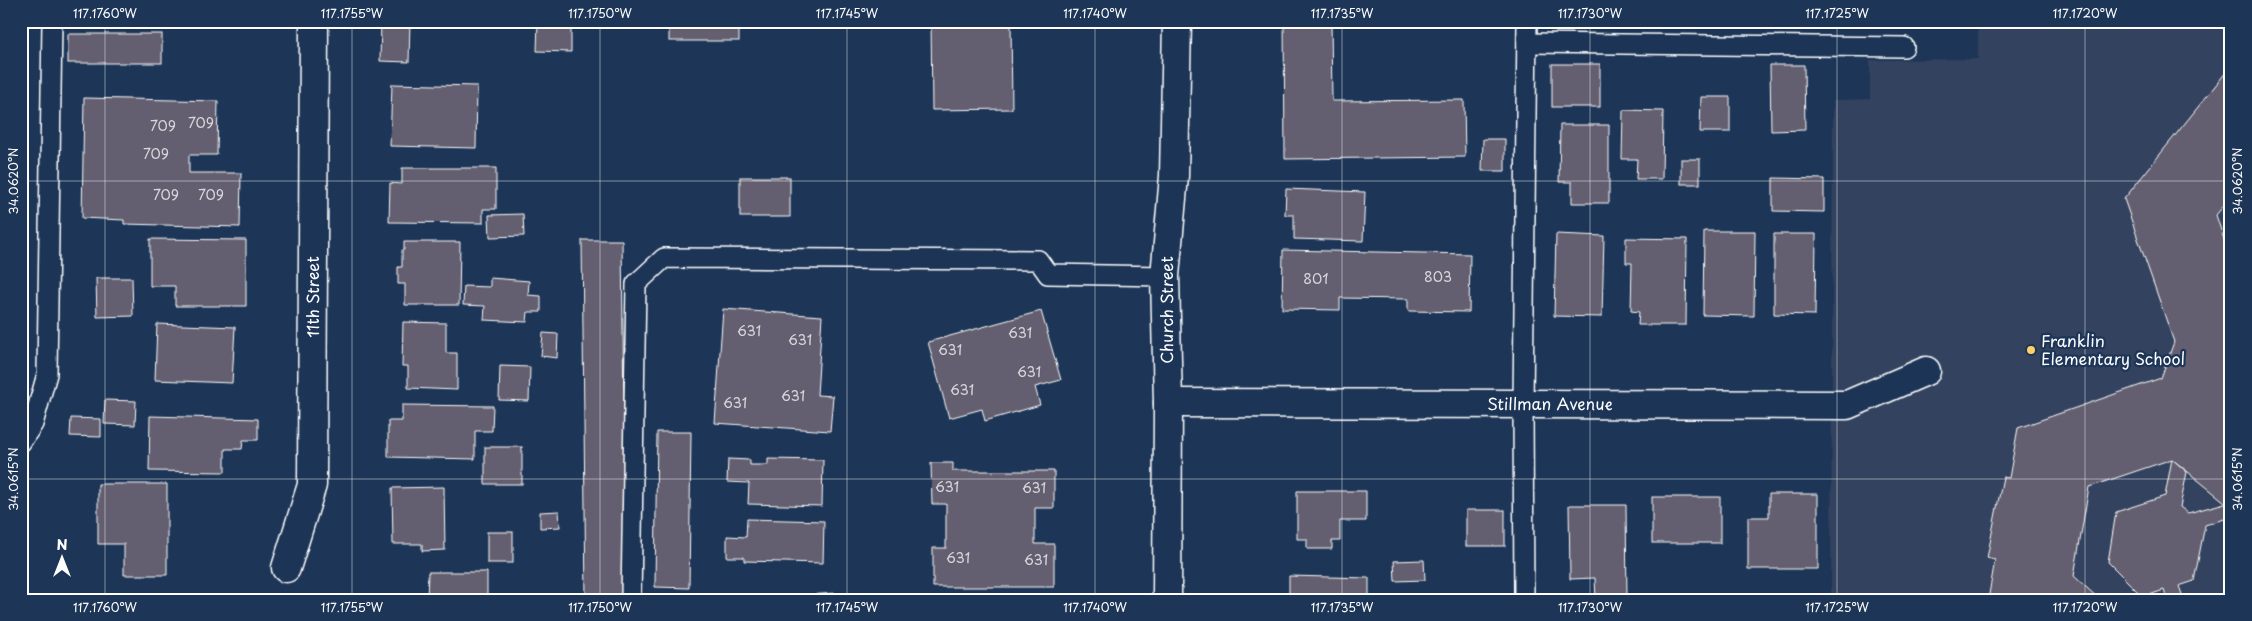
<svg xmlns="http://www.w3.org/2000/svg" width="2252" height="621" viewBox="0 0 2252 621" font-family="'Playpen Sans',sans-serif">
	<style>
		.built { fill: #32425e }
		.building { fill: #635f6f; stroke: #fff }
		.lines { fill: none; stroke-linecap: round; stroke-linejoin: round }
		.service-casing { stroke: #fff; stroke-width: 22 }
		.minor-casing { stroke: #fff; stroke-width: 31 }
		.tertiary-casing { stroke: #fff; stroke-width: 31 }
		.service { stroke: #1d3557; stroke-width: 19 }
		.minor { stroke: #1d3557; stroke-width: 28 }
		.tertiary { stroke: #1d3557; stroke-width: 28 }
		.ticks { fill: none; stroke: #fff; stroke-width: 1; stroke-opacity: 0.45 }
		.poi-dot { fill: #ffd166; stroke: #1d3557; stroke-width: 2 }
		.labels { text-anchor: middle; stroke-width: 4.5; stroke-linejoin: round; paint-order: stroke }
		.number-label { font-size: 14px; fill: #d8d7db }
		.street-label { font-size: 16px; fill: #fff; stroke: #1d3557 }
		.poi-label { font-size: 16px; fill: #fff; stroke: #1d3557; text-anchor: start }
		.neatline { fill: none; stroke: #fff; stroke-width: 2 }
		.ticks-label { font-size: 12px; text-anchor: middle; fill: #fff }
	</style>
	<rect width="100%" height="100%" fill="#1d3557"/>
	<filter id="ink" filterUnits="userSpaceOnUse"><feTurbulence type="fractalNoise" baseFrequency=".02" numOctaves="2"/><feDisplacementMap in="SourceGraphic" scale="10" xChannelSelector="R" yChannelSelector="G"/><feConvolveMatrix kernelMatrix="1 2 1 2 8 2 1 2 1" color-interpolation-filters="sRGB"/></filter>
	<g filter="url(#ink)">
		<!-- built -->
		<polygon class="built" points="1978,21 2231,21 2231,600 1831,600 1833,100 1870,99 1870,60 1978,59"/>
		<!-- building -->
		<g class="building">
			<polygon points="381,21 410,21 409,62 380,61"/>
			<polygon points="538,21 571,22 571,52 537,51"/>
			<rect x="669" y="21" width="70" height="20"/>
			<polygon points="931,21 1011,21 1012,109 932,110"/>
			<polygon points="1284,21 1331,21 1332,101 1464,100 1465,157 1285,159"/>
			<rect x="68" y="34" width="94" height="29"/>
			<rect x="1552" y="64" width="48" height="43"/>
			<polygon points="1770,65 1804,65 1805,130 1771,131"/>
			<polygon points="2231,66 2231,197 2216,215 2231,261 2231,507 2172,459 2089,487 2074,576 2100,600 1988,600 1995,560 1987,558 2003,477 2009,478 2018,428 2161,378 2174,342 2124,199"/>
			<polygon points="21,77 29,77 28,111 21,111"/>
			<polygon points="392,84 477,86 476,148 390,146"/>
			<polygon points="1701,97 1730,97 1730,132 1700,132"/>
			<polygon points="84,98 218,101 217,155 189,155 189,173 241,173 240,227 124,224 124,220 82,218"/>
			<polygon points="1623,110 1663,111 1662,179 1636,179 1637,159 1622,159"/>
			<polygon points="1560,125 1609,125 1609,203 1572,203 1572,182 1559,182"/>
			<polygon points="1483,139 1505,139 1505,171 1482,171"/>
			<rect x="1681" y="159" width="19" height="25"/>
			<polygon points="21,163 24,163 22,198 21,198"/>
			<polygon points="402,168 496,168 496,209 483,209 483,223 389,222 390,183 402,184"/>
			<rect x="740" y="177" width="50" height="40"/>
			<polygon points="1773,178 1824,179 1824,212 1773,211"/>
			<polygon points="1286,189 1365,192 1363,241 1294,239 1294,215 1285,215"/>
			<polygon points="523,214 524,236 490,237 489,215"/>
			<polygon points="1704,231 1755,231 1754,316 1703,315"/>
			<polygon points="1556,234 1604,236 1602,317 1554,316"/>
			<polygon points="1774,234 1816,234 1815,315 1774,314"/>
			<polygon points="1626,238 1687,239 1686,325 1638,325 1639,312 1631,311 1632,263 1626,263"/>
			<polygon points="150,239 246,240 246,306 175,306 175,286 150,286"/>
			<polygon points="582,240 622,240 626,600 586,600"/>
			<polygon points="404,242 460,242 459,305 405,305 405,284 398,284 398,267 402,267 402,250 404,250"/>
			<polygon points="1283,250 1470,254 1469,312 1408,311 1408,299 1340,298 1340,310 1282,309"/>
			<polygon points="96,278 132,278 133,316 97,317"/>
			<polygon points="490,278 529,281 528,295 541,296 541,312 528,312 527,322 484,320 485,306 463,305 464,286 490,287"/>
			<polygon points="723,309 822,316 817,395 833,396 830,431 715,423"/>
			<polygon points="1041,311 1061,380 1035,387 1040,405 985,421 982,409 949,418 928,342"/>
			<polygon points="403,322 446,323 446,353 457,353 457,390 408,388 408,366 402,366"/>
			<polygon points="157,324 235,327 232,383 155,380"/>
			<polygon points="543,333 558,334 557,358 541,356"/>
			<polygon points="500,366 530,367 529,401 499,400"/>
			<polygon points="105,400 136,401 135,425 104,424"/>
			<polygon points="402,405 493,406 492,431 475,431 475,459 388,457 388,421 402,421"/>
			<polygon points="150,416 258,419 258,440 243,440 242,449 225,449 225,472 149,471"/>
			<polygon points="71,418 101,419 101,437 70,436"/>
			<polygon points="657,432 691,432 689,588 655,587"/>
			<rect x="485" y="447" width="37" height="37"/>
			<polygon points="728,459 750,460 750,465 768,465 768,459 823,460 822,506 748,504 749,483 727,482"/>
			<polygon points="2172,459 2187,472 2180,507 2188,513 2225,503 2231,507 2231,517 2205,525 2194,581 2179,586 2184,600 2167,600 2164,590 2143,597 2108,562 2116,512 2165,496"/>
			<polygon points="931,463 953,463 953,471 1054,471 1054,508 1035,508 1035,544 1054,544 1054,587 933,587 933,548 946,548 946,504 932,504"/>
			<polygon points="98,484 167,484 167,575 124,575 124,544 98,544"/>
			<polygon points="444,487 445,550 422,551 422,544 393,544 392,488"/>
			<polygon points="1297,491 1366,491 1366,521 1340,521 1340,541 1332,541 1332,549 1307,549 1307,539 1297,539"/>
			<polygon points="1769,494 1818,494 1818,569 1748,569 1748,517 1769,517"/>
			<rect x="1652" y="497" width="68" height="46"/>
			<polygon points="1569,505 1626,505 1627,600 1596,600 1595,578 1570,579"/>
			<rect x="1466" y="510" width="39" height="36"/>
			<polygon points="559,511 560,527 540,528 540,512"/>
			<polygon points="747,519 824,521 823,563 744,561 744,557 727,557 727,536 746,537"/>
			<rect x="487" y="532" width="26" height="31"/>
			<polygon points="2231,557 2231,600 2223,600"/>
			<polygon points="1424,560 1425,580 1395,581 1394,561"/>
			<polygon points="428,572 487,572 487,600 427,600"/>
			<polygon points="1289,576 1369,578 1369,600 1289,600"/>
			<polygon points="835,593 835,600 740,600"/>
		</g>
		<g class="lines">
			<!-- service casing -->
			<g class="service-casing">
				<g id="service">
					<polyline points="1527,43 1904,47"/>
					<polyline points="21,442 33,424 47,374 52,21"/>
					<polyline points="631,600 636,284 664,258 1038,260 1048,274 1165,276"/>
					<polyline points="1524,600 1523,405 1527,21"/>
				</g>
			</g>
			<!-- minor casing -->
			<g class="minor-casing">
				<g id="minor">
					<polyline points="1168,403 1847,405 1926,371"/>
					<polyline points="286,568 312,485 314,21"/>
				</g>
			</g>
			<!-- tertiary casing -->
			<g class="tertiary-casing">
				<polyline id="tertiary" points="1167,600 1168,403 1165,276 1174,176 1177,21"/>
			</g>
			<!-- service -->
			<use href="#service" class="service"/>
			<!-- minor -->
			<use href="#minor" class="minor"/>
			<!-- tertiary -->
			<use href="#tertiary" class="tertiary"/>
		</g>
	</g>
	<!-- ticks -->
	<path class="ticks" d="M105 21V600M352 21V600M600 21V600M847 21V600M1095 21V600M1342 21V600M1590 21V600M1837 21V600M2085 21V600M21 181H2231M21 479H2231"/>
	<!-- markers -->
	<circle class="poi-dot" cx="2031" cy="350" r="5"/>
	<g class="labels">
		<!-- number labels -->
		<g class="number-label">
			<text x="201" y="128">709</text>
			<text x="163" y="131">709</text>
			<text x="156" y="159">709</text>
			<text x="166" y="200">709</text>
			<text x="211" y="200">709</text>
			<text x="1438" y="282">803</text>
			<text x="1316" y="284">801</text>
			<text x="749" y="336">631</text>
			<text x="1020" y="338">631</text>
			<text x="800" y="345">631</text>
			<text x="950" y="355">631</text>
			<text x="1029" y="377">631</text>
			<text x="962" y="395">631</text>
			<text x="793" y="401">631</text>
			<text x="735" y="408">631</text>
			<text x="947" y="492">631</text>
			<text x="1034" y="493">631</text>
			<text x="958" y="563">631</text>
			<text x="1036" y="565">631</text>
		</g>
		<!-- street labels -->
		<g class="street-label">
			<text transform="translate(313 297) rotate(-90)" y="6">11th Street</text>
			<text transform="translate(1167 310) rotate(-90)" y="6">Church Street</text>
			<text x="1550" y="410">Stillman Avenue</text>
		</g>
		<!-- poi labels -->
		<g class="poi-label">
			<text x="2041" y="347">Franklin<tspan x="2041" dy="18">Elementary School</tspan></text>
		</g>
	</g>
	<!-- margin -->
	<rect width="2252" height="621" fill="none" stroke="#1d3557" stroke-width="55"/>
	<!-- north arrow -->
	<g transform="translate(62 558)" stroke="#1d3557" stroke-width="4" paint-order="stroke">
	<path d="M0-4L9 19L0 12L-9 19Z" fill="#ffffff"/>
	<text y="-8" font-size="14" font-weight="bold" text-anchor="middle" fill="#ffffff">N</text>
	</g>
	<rect x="28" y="28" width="2196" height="566" class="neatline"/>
	<g class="ticks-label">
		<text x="105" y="18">117.1760°W</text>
		<text x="352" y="18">117.1755°W</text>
		<text x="600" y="18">117.1750°W</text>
		<text x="847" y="18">117.1745°W</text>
		<text x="1095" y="18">117.1740°W</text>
		<text x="1342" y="18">117.1735°W</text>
		<text x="1590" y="18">117.1730°W</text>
		<text x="1837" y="18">117.1725°W</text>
		<text x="2085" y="18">117.1720°W</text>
		<text transform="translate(14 181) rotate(-90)" y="4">34.0620°N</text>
		<text transform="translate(2238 181) rotate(-90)" y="4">34.0620°N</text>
		<text transform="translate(14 479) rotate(-90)" y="4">34.0615°N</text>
		<text transform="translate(2238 479) rotate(-90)" y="4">34.0615°N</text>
		<text x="105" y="612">117.1760°W</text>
		<text x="352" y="612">117.1755°W</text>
		<text x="600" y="612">117.1750°W</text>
		<text x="847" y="612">117.1745°W</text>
		<text x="1095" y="612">117.1740°W</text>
		<text x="1342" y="612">117.1735°W</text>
		<text x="1590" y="612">117.1730°W</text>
		<text x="1837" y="612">117.1725°W</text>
		<text x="2085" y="612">117.1720°W</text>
	</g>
</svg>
